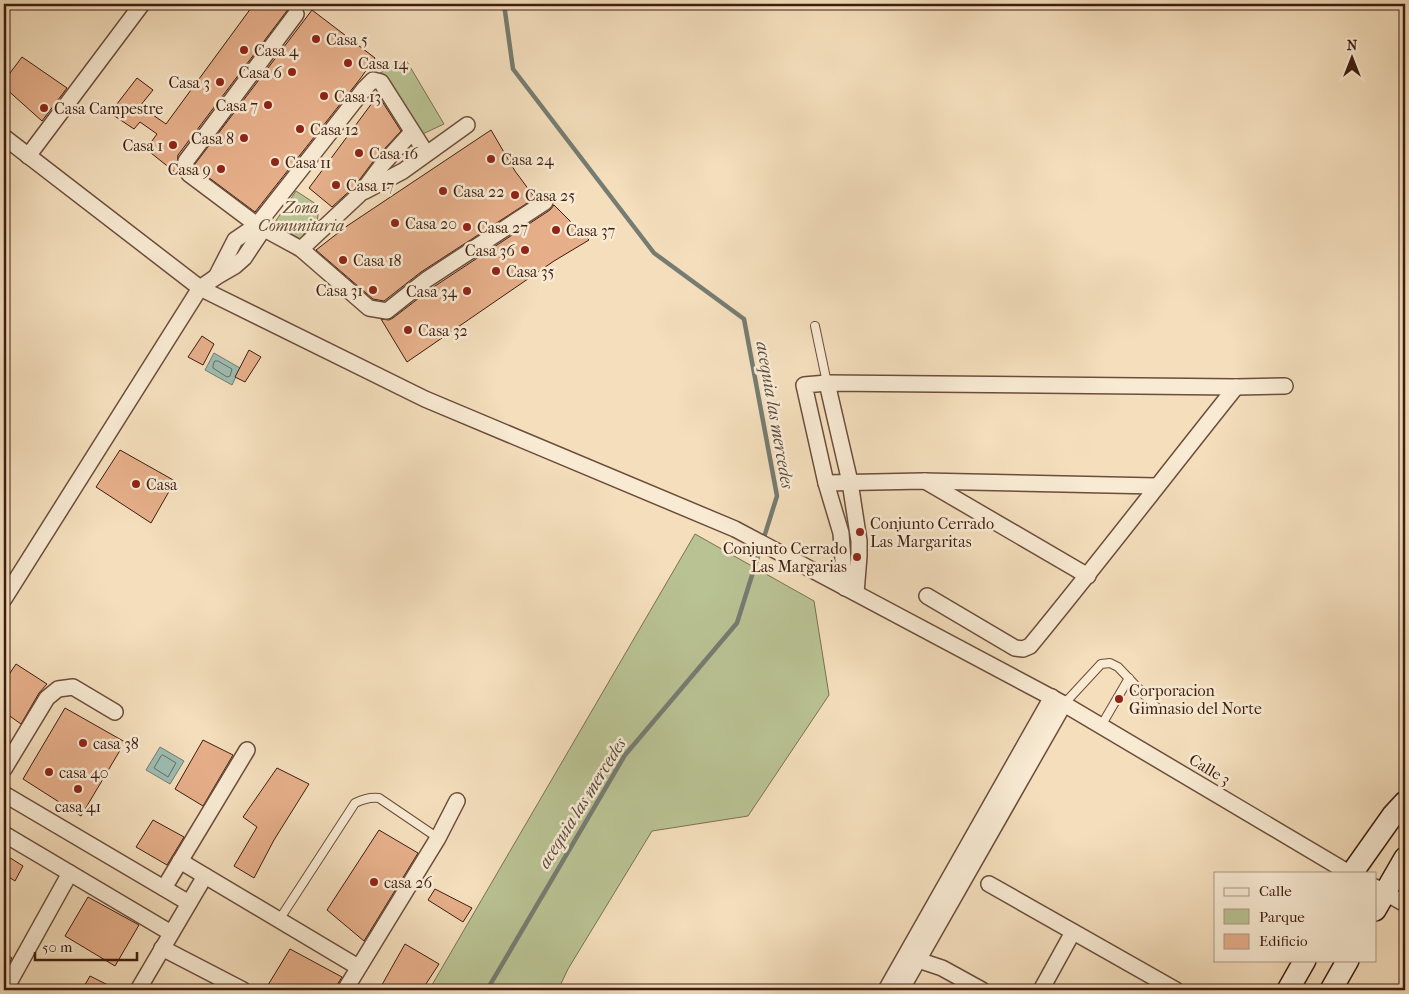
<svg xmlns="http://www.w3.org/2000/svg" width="1409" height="994" viewBox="0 0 1409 994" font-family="'IM FELL French Canon',serif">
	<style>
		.green { fill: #b9c293; stroke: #7c7052 }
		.water { fill: #9cbcb1; stroke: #767c71 }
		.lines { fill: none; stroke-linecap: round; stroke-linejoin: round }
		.shore { stroke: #6d6c60; stroke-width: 1 }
		.stream { stroke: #767c71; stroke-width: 4.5 }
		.building { fill: #e6af8a; stroke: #3e1d10 }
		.lane-casing { stroke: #6c4d3b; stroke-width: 10 }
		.street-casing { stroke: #6c4d3b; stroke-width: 18 }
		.secondary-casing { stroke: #3e1d10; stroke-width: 24 }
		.lane { stroke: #f8ead3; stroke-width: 8 }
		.street { stroke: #f8ead3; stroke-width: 15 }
		.secondary { stroke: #f8ead3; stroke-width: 21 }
		.poi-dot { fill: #8f2418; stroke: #f8ead3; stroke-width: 2 }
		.labels { text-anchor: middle; stroke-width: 5; stroke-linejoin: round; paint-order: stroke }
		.poi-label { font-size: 16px; fill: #3e1d10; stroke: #f8ead3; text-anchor: start }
		.park-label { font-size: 16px; font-style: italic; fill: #634f37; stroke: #f8ead3 }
		.street-label { font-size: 16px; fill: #3e1d10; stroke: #f8ead3 }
		.water-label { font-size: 18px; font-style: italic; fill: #5a4d40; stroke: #f8ead3 }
	</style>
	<rect width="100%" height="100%" fill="#f4debc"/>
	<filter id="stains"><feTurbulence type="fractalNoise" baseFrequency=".004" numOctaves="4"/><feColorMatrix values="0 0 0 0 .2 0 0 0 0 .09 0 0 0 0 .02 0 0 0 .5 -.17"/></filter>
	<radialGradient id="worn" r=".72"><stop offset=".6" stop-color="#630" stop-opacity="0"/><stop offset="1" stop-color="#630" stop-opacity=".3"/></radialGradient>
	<!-- green -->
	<g class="green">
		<polygon points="406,60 444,124 414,138 380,73"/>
		<polygon points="296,191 319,206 316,232 304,233 303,244 271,228"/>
		<polygon points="695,534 814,601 829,695 748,816 652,831 568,969 558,990 429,990"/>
	</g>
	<!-- water -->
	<g class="water">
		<polygon points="214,353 240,368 232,385 205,370"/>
		<polygon points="160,747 184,761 170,784 146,770"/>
	</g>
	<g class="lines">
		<!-- shore -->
		<g class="shore">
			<polygon points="215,361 218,361 232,369 230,376 227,377 213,368 213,366"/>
			<polygon points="163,755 176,763 168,777 154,768 161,756"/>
		</g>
		<!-- stream -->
		<polyline class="stream" points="487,990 625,755 737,623 777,496 744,319 654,253 513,69 504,4"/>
	</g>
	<!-- building -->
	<g class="building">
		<polygon points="254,4 284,4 289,8 178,155 176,173 146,149 157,134 140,122 134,129 110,113 137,78 153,90 140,106 166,124"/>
		<polygon points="312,10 375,58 360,79 255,212 196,168 195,164"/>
		<polygon points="22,57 67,88 42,121 4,87 4,81"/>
		<polygon points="378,95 401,131 375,159 354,187 332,207 309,188"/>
		<polygon points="491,130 515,171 535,198 421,272 384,301 373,299 316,250 347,226"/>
		<polygon points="554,205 589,240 554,261 407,362 381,319 389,320 393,318 432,288 550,210"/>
		<polygon points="202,336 214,344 203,365 188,357"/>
		<polygon points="249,350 261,357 245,382 235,377"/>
		<polygon points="120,450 175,481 151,523 96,487"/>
		<polygon points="16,664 47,684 39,693 21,724 4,712 4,682"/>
		<polygon points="65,708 125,742 81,816 23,779"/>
		<polygon points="203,740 233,755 203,806 175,789"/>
		<polygon points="277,768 309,784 274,840 254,878 234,866 257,827 243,817"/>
		<polygon points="153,820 184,837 167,865 136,847"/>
		<polygon points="379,830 418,853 364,941 327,910"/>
		<polygon points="4,854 23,866 15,881 4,874"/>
		<polygon points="435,889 472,908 463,922 428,900"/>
		<polygon points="88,897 139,925 115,966 65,936"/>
		<polygon points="405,944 439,964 422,990 379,990"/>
		<polygon points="290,949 342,977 334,990 277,990 268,985"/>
		<polygon points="4,953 12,958 4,973"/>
		<polygon points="90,976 118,990 82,990"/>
	</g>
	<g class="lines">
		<!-- lane casing -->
		<g class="lane-casing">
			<g id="lane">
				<polyline points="815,326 827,383"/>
				<polyline points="1064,704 1101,664 1110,663 1118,667 1158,709"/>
				<polyline points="1101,726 1129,678"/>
				<path d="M279 920 355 803C363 799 370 797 379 798L438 838"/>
			</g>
		</g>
		<!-- street casing -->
		<g class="street-casing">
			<g id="street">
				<polyline points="296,14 186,161 186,168 189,174 257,225 301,249 369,308 387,311 426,280 545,202"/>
				<polyline points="4,137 200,288 425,399 735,529 1064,704 1349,873"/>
				<polyline points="28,156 142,4"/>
				<polyline points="365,191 403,171 467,125"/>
				<polyline points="301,249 361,193 382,165 412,132"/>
				<polyline points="216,277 235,240 257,225 365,88 373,80 381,82 426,153"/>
				<polyline points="827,383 850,482 859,541 859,556 856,593"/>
				<polyline points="925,481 1088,576"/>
				<polyline points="826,483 923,481 1156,486"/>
				<polyline points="845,588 841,533 826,483 804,385 827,383 1236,387 1285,386"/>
				<path d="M927 596 1015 648 1023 649 1030 646C1100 561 1167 473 1236 387"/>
				<polyline points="4,599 200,288 216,277 235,266 244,258 264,228"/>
				<polyline points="4,769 47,698 58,689 73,687 115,712"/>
				<polyline points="4,794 189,903"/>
				<polyline points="4,834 171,933"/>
				<polyline points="180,861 358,967"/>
				<polyline points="989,884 1176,990"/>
				<polyline points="1375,887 1405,904"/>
				<polyline points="164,888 247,750"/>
				<polyline points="162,948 243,990"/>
				<polyline points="909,957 942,968 982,990"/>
				<polyline points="5,990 70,873"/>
				<polyline points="138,990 205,876"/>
				<polyline points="345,990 438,838 457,801"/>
				<polyline points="886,990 1052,697"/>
				<polyline points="901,990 1064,704"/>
				<polyline points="1041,990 1073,932"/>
			</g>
		</g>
		<!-- secondary casing -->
		<g class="secondary-casing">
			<g id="secondary">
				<polyline points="1352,873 1393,815 1405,802"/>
				<polyline points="1375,910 1405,858"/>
				<polyline points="1288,990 1305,960"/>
				<polyline points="1331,990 1348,960"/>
			</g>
		</g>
		<!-- lane -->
		<use href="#lane" class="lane"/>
		<!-- street -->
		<use href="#street" class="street"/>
		<!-- secondary -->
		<use href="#secondary" class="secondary"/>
	</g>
	<!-- markers -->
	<g class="poi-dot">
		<circle cx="316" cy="39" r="5"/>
		<circle cx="244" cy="50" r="5"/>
		<circle cx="348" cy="63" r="5"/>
		<circle cx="292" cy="72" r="5"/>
		<circle cx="220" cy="82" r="5"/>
		<circle cx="324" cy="96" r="5"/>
		<circle cx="268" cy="105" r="5"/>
		<circle cx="44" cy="108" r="5"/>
		<circle cx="300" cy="129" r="5"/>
		<circle cx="244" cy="138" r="5"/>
		<circle cx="173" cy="145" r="5"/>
		<circle cx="359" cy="153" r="5"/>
		<circle cx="491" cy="159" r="5"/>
		<circle cx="275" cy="162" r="5"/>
		<circle cx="221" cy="169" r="5"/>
		<circle cx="336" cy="185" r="5"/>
		<circle cx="443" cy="191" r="5"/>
		<circle cx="515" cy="195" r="5"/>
		<circle cx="395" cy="223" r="5"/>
		<circle cx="467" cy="227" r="5"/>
		<circle cx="556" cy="230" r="5"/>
		<circle cx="525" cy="250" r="5"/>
		<circle cx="343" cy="260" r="5"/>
		<circle cx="496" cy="271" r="5"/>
		<circle cx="373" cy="290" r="5"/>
		<circle cx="467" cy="291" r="5"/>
		<circle cx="408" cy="330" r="5"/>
		<circle cx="136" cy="484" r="5"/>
		<circle cx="860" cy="532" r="5"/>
		<circle cx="857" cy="557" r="5"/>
		<circle cx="1119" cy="699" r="5"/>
		<circle cx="83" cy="743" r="5"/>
		<circle cx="49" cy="772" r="5"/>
		<circle cx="78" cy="789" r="5"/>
		<circle cx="374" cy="882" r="5"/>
	</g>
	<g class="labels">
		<!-- poi labels -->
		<g class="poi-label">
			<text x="326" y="45">Casa 5</text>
			<text x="254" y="56">Casa 4</text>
			<text x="358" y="69">Casa 14</text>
			<text x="282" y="78" text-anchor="end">Casa 6</text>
			<text x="210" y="88" text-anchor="end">Casa 3</text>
			<text x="334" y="102">Casa 13</text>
			<text x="258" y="111" text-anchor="end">Casa 7</text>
			<text x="54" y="114">Casa Campestre</text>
			<text x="310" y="135">Casa 12</text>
			<text x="234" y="144" text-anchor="end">Casa 8</text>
			<text x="163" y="151" text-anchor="end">Casa 1</text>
			<text x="369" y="159">Casa 16</text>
			<text x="501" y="165">Casa 24</text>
			<text x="285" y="168">Casa 11</text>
			<text x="211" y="175" text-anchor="end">Casa 9</text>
			<text x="346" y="191">Casa 17</text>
			<text x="453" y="197">Casa 22</text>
			<text x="525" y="201">Casa 25</text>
			<text x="405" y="229">Casa 20</text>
			<text x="477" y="233">Casa 27</text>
			<text x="566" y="236">Casa 37</text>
			<text x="515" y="256" text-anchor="end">Casa 36</text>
			<text x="353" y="266">Casa 18</text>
			<text x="506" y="277">Casa 35</text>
			<text x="363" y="296" text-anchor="end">Casa 31</text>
			<text x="457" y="297" text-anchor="end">Casa 34</text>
			<text x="418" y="336">Casa 32</text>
			<text x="146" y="490">Casa</text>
			<text x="870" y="529">Conjunto Cerrado<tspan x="870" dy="18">Las Margaritas</tspan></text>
			<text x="847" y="554" text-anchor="end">Conjunto Cerrado<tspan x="847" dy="18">Las Margarias</tspan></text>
			<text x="1129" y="696">Corporacion<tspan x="1129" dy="18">Gimnasio del Norte</tspan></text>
			<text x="93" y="749">casa 38</text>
			<text x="59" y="778">casa 40</text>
			<text x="78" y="812" text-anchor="middle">casa 41</text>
			<text x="384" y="888">casa 26</text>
		</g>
		<!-- park labels -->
		<g class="park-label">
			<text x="301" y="213">Zona<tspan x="301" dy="18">Comunitaria</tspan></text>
		</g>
		<!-- street labels -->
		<g class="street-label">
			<text transform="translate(1210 769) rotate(31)" y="6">Calle 3</text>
		</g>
		<!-- water labels -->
		<g class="water-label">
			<text transform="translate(775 415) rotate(80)" y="6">acequia las mercedes</text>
			<text transform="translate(582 803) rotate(-58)" y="6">acequia las mercedes</text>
		</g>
	</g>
	<!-- margin -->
	<rect width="1409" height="994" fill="none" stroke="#f4debc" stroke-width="20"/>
	<rect x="5" y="5" width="1399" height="984" fill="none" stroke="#3e1d10" stroke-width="2.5"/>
	<rect x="10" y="10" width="1389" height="974" fill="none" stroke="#3e1d10"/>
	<!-- legend -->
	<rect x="1214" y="872" width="162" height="90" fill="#f8ead3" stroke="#ae9885"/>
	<rect x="1224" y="888" width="25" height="8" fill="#f8ead3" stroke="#ae9885"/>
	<text x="1259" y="896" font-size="15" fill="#3e1d10">Calle</text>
	<rect x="1224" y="909" width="25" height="15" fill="#b9c293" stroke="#ae9885"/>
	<text x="1259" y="922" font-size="15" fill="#3e1d10">Parque</text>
	<rect x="1224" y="934" width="25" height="15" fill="#e6af8a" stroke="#ae9885"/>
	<text x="1259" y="946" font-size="15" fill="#3e1d10">Edificio</text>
	<!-- north arrow -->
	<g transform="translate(1352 58)" stroke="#f8ead3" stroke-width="4" paint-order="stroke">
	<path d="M0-4L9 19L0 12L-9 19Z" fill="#3e1d10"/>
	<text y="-8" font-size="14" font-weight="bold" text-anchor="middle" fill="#3e1d10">N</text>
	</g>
	<!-- scale -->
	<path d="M35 952v8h102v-8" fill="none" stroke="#3e1d10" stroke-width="2.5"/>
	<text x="42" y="952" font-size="15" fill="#3e1d10" stroke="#f8ead3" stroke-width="4" paint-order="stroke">50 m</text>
	<rect width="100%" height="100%" filter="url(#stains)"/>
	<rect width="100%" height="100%" fill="url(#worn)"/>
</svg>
